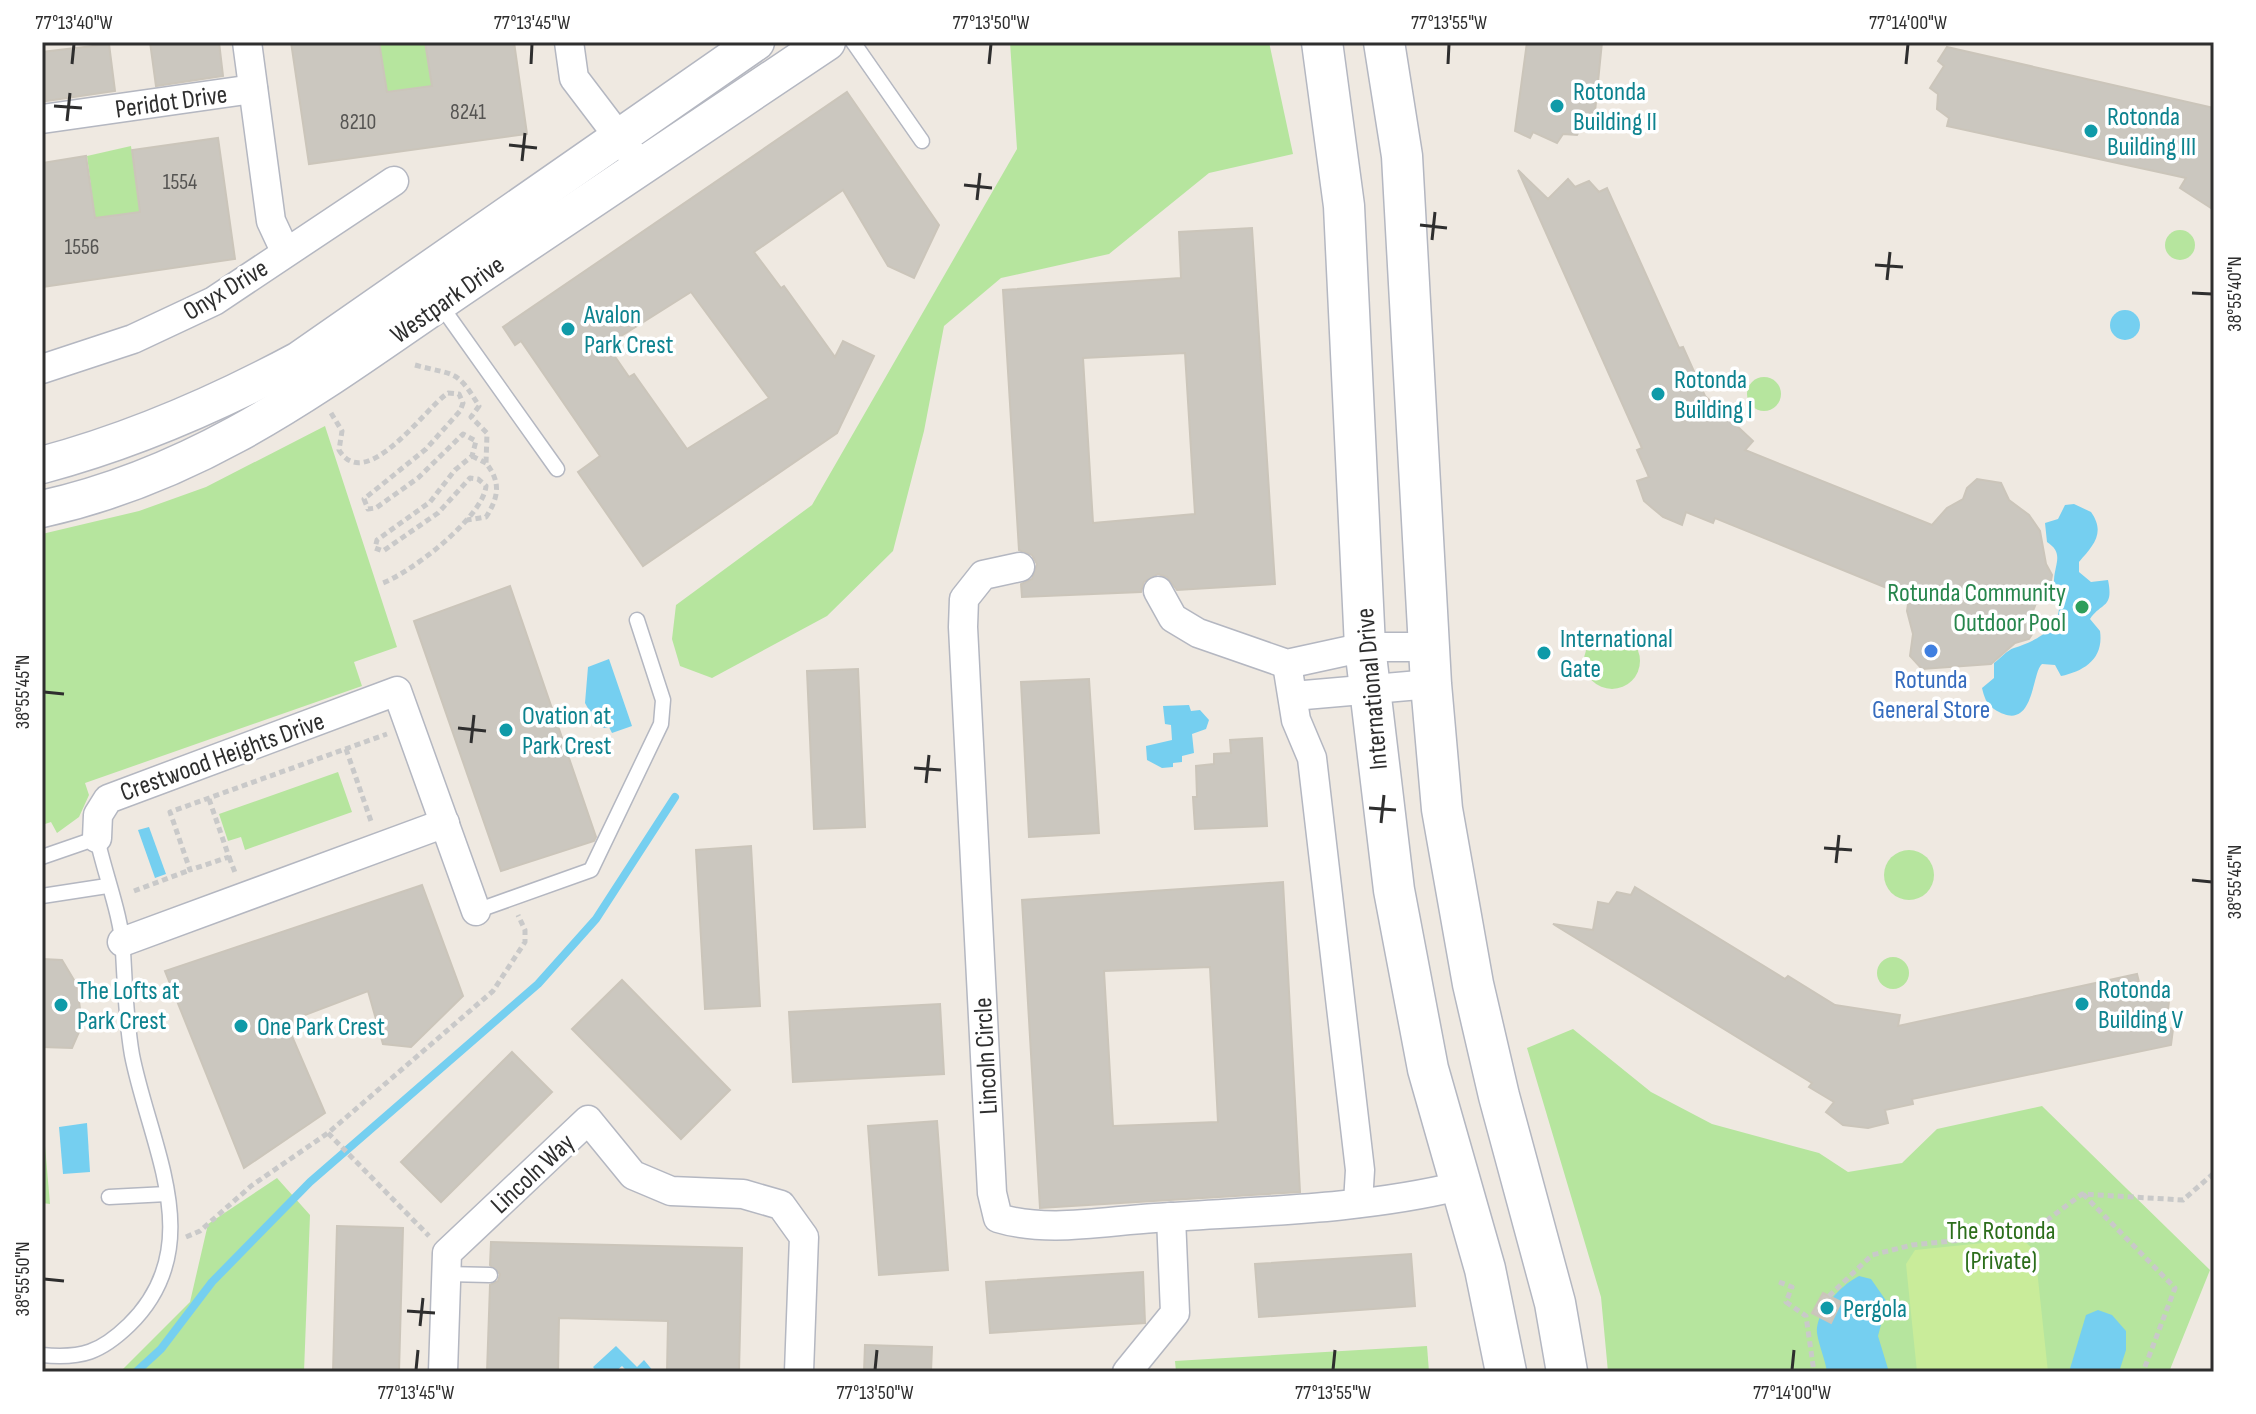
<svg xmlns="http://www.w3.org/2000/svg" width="2256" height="1414" viewBox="0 0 2256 1414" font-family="'Sofia Sans Condensed',sans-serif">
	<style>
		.green { fill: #b6e59e }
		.pitch { fill: #c9ec9a }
		.water { fill: #75cff0 }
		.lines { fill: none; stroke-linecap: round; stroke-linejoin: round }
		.stream { stroke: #75cff0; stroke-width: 8 }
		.building { fill: #cbc7bf; stroke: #cbc5ba; stroke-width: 2; fill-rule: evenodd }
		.service-casing { stroke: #b4b7c1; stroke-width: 17 }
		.minor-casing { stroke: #b4b7c1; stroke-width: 31 }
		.tertiary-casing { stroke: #b4b7c1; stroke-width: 39 }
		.secondary-casing { stroke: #b4b7c1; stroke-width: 43 }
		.path { stroke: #c9c9c9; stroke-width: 5; stroke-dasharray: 6 4; stroke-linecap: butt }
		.service { stroke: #fff; stroke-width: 14 }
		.minor { stroke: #fff; stroke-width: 28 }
		.tertiary { stroke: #fff; stroke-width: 36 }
		.secondary { stroke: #fff; stroke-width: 40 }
		.ticks { fill: none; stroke: #2e2e2e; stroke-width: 3 }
		.culture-dot { fill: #0f9aa8; stroke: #fff; stroke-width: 3 }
		.leisure-dot { fill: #2e9e5b; stroke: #fff; stroke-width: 3 }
		.shop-dot { fill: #3f7fe0; stroke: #fff; stroke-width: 3 }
		.labels { text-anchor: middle; stroke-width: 7; stroke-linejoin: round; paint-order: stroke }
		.number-label { font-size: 22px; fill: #555452 }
		.culture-label { font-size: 26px; fill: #0d838f; stroke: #fff; text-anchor: start }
		.street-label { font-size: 26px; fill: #2e2e2e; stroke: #fff }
		.leisure-label { font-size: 26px; fill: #27864d; stroke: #fff; text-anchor: end }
		.shop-label { font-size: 26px; fill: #366cbe; stroke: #fff }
		.park-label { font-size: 26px; fill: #2c6e1b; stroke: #fff }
		.neatline { fill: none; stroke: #2e2e2e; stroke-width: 3 }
		.ticks-label { font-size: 20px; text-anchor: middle; fill: #2e2e2e }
	</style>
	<rect width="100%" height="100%" fill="#efe9e1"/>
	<!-- green -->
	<g class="green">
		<polygon points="379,42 425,42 432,86 387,93"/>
		<polygon points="1010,42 1269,42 1293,154 1209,173 1109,254 1001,278 944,326 924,431 893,551 827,616 712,678 680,666 672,639 676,605 812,505 1017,149"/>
		<polygon points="131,146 140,212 95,218 87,156"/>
		<circle cx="2180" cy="245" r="15"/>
		<circle cx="1764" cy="394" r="17"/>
		<polygon points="325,426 397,647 354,662 362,686 85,783 89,795 79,817 57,833 51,822 42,825 42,534 139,511 206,487"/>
		<circle cx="1612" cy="661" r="28"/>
		<polygon points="338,772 352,812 245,850 241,837 228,841 219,814"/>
		<circle cx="1909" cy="875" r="25"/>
		<circle cx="1893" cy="973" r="16"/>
		<polygon points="1573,1029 1651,1092 1712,1124 1819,1153 1848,1172 1902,1163 1937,1129 2042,1106 2210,1270 2169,1372 1608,1372 1601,1297 1527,1048"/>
		<polygon points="42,1111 50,1204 42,1203"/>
		<polygon points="277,1178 310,1215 304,1372 120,1372 190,1302 208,1224"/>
		<polygon points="1427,1346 1429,1372 1176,1372 1175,1361"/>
	</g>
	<!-- pitch -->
	<polygon class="pitch" points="2022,1239 2035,1251 2048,1372 1917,1372 1906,1264 1915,1250"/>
	<!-- water -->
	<g class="water">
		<circle cx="2125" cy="325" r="15"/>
		<path d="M2074 504 2091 512C2106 533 2093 546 2079 562V572L2091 582 2108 580C2114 609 2101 602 2090 619L2100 631C2104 659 2084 671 2061 676L2055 665 2042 664C2031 673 2035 736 1994 709 1986 704 1984 696 1982 688L1994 678V663C2000 659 2007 650 2014 648 2033 642 2061 630 2059 604 2059 596 2053 589 2054 580 2055 563 2064 553 2047 542L2045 523 2058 519 2065 505Z"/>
		<polygon points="609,659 632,726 612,733 609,727 604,728 594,719 585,703 588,667"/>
		<polygon points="1189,705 1191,711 1200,710 1209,720 1206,729 1192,734 1194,753 1182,756 1182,762 1173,763 1173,767 1162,768 1147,760 1146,746 1172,740 1171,725 1165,724 1163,706"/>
		<polygon points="149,827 166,874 155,878 138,830"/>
		<polygon points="87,1123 90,1172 63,1174 59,1127"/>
		<path d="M1859 1276 1871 1279 1887 1302 1878 1336 1889 1372H1827C1825 1359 1819 1346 1817 1333 1815 1312 1841 1285 1859 1276Z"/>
		<polygon points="2098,1310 2112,1315 2126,1331 2126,1350 2119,1372 2069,1372 2086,1315"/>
		<polygon points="616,1346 637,1367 644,1360 654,1372 628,1372 622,1366 615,1372 597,1372 593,1367"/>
	</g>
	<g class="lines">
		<!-- stream -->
		<polyline class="stream" points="136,1372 161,1349 212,1282 310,1182 538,984 596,919 675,797"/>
	</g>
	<!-- building -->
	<g class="building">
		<polygon points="150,42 219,42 223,76 156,86"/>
		<polygon points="291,42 379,42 387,92 432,86 425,42 514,42 527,134 309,164"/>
		<polygon points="1527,42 1602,42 1594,122 1585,121 1577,135 1563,134 1557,143 1533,132 1530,138 1515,131"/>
		<polygon points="109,44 115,91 46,101 42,52"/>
		<polygon points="1947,47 2214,108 2214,210 2180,188 2186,178 1947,126 1949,118 1937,109 1938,94 1930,88 1944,66 1938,61"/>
		<path d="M847 92 939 225 914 278 888 266 843 190 754 252 781 288 784 286 835 357 843 341 874 356 837 433 643 566 578 472 600 456 521 341 515 345 503 327ZM691 292 769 398 687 449 634 374 629 377 607 345Z"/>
		<polygon points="218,138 235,259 42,287 42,163 86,156 95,218 118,215 140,212 132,150"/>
		<polygon points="1518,170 1548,199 1568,179 1575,187 1589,181 1599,192 1607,188 1679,348 1683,347 1705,396 1753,441 1745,450 1932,525 1947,508 1963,499 1967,488 1977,479 2001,483 2009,500 2029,515 2040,531 2046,564 2052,575 2050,586 2040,593 2031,616 2034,631 2029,639 2015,643 1991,664 1922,669 1910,656 1913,634 1907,611 1909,597 1715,518 1713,523 1686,512 1682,525 1663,517 1644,501 1637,481 1649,477 1637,450 1642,448"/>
		<path d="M1252 228 1275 584 1177 590 1167 577 1158 574 1144 582 1141 592 1022 597 1021 584 1032 579 1037 564 1032 555 1019 550 1003 290 1181 278 1179 232ZM1185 353 1195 514 1093 523 1083 358Z"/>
		<polygon points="510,586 596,837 594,841 501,871 414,621"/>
		<polygon points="858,669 865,827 814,829 807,671"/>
		<polygon points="1089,679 1099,833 1029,837 1021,682"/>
		<polygon points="1262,738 1267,826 1195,829 1193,797 1197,797 1196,766 1214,764 1214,754 1231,753 1230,740"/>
		<polygon points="751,846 760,1006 705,1009 696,850"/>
		<path d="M1283 882 1300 1192 1040 1208 1022 900ZM1210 967 1218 1122 1113 1126 1104 971Z"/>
		<polygon points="422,885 463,996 411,1047 383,1044 368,991 297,1018 291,1034 325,1113 244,1168 165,971"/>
		<polygon points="1635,887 1785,979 1788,976 1835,1005 1900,1015 1898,1026 2137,974 2139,982 2154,985 2158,999 2169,1001 2166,1027 2173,1029 2171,1045 1912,1099 1913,1104 1885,1110 1888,1123 1868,1128 1843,1125 1826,1112 1834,1102 1809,1087 1812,1083 1553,924 1593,930 1598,902 1609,904 1617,892 1631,895"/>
		<polygon points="42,959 62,960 77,985 82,1025 72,1048 42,1047"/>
		<polygon points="622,980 730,1090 681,1139 572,1029"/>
		<polygon points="940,1004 944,1074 793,1082 789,1012"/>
		<polygon points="512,1052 552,1092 441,1202 401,1162"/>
		<polygon points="937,1121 948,1270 879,1275 868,1126"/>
		<polygon points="337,1226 403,1228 399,1372 333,1372"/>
		<polygon points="491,1242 742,1248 739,1372 667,1372 668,1321 559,1318 558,1372 487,1372 490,1285 498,1281 500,1274 490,1265"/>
		<polygon points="1411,1254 1415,1306 1259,1317 1255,1264"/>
		<polygon points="1143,1272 1145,1323 990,1333 986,1282"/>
		<polygon points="1823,1293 1841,1302 1831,1323 1812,1313"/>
		<polygon points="865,1345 932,1347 931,1372 864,1372"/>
	</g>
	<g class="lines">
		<!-- service casing -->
		<g class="service-casing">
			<g id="service">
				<polyline points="853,42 922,141"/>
				<polyline points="439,303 557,469"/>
				<path d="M42 857 97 838C104 872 122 917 123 951 125 985 126 1021 132 1055 150 1147 210 1246 129 1325 101 1352 82 1359 42 1355"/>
				<polyline points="42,896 107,886"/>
				<polyline points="476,911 591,870 661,724 663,700 637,620"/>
				<polyline points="109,1197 167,1194"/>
				<polyline points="446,1274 490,1275"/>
			</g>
		</g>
		<!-- minor casing -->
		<g class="minor-casing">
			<g id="minor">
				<polyline points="247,42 271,221 285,251"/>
				<polyline points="569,42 574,78 631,153"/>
				<polyline points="42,119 253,89"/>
				<polyline points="42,369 133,339 214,301 394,181"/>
				<path d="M1020 567 983 575 964 599 963 627 992 1193 998 1218C1047 1233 1104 1221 1155 1218 1256 1211 1361 1210 1459 1186"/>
				<polyline points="1158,591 1173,618 1198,633 1287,664 1365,647 1429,647"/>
				<polyline points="1287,664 1296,720 1312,758 1360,1170 1358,1203"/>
				<polyline points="1293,696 1431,684"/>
				<polyline points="97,838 98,815 108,799 397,691 476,911"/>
				<polyline points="122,942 445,823"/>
				<polyline points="443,1372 447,1253 588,1120 633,1175 671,1191 743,1194 781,1205 804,1237 799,1372"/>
				<polyline points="1127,1372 1175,1313 1171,1217"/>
			</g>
		</g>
		<!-- tertiary casing -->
		<g class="tertiary-casing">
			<g id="tertiary">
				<path d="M42 465C132 441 217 404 299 360L756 42"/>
				<path d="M42 509C213 471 330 376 471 281 589 201 709 122 827 42"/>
			</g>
		</g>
		<!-- secondary casing -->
		<g class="secondary-casing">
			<g id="secondary">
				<polyline points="1322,42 1344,206 1365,647 1394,890 1428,1069 1485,1269 1506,1372"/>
				<polyline points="1384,42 1402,156 1431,684 1442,809 1473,984 1499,1096 1555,1303 1567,1372"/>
			</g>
		</g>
		<!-- path -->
		<g class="path">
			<path d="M415 365C455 376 456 368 479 406L471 417 487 433 486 463C501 482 499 497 486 517L467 520"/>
			<path d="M331 413 342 431 339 450C366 495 426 407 448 393L459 394 463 403 460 411 426 449 364 499 368 509 376 508 418 478 463 434 476 441 472 456 455 470 430 502 377 540 375 548 383 551 438 513 470 478 478 479 486 486C483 518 408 575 380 584"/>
			<polyline points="472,456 486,463"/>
			<polyline points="346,749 372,824"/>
			<polyline points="209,799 229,857 190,870 170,812 387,734"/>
			<polyline points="229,857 236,875"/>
			<polyline points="134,891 190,870"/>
			<polyline points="328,1133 429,1236"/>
			<polyline points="2083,1194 2175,1288 2143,1372"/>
			<polyline points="186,1237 200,1231 251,1186 328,1133 493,991 525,942 525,930 518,915"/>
			<polyline points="1779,1282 1792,1287 1786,1302 1806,1316 1814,1372"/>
			<polyline points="1829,1296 1872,1255 1912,1245 2030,1233 2082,1194 2183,1200 2214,1173"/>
		</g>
		<!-- service -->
		<use href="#service" class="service"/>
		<!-- minor -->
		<use href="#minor" class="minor"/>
		<!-- tertiary -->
		<use href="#tertiary" class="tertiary"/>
		<!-- secondary -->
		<use href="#secondary" class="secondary"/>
	</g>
	<!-- ticks -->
	<path class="ticks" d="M72 64 74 44M531 64 532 44M989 64 991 44M1448 64 1449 44M1906 64 1908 44M54 106 82 108M67 121 70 93M509 145 537 148M522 161 525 133M964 185 992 188M977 200 980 173M1420 225 1447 228M1432 240 1435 212M1875 265 1903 267M1887 280 1890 252M2192 293 2212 294M44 692 64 694M458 728 486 731M471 743 474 715M914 768 941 770M926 783 929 755M1369 808 1396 810M1381 823 1384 795M1824 848 1852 850M1836 863 1839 835M2192 880 2212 882M44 1279 64 1281M407 1311 435 1313M420 1326 423 1298M416 1370 418 1350M875 1370 877 1350M1333 1370 1335 1350M1792 1370 1794 1350"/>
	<!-- markers -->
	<g class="culture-dot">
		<circle cx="1557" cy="106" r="8"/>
		<circle cx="2091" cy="131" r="8"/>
		<circle cx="568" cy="329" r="8"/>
		<circle cx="1658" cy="394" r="8"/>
		<circle cx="1544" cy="653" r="8"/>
		<circle cx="506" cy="730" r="8"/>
		<circle cx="2082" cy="1004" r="8"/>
		<circle cx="61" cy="1005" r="8"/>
		<circle cx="241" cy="1026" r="8"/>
		<circle cx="1827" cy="1308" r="8"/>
	</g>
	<circle class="leisure-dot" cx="2082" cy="607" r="8"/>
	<circle class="shop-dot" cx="1931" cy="651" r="8"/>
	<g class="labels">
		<!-- number labels -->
		<g class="number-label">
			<text x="468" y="119">8241</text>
			<text x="358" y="129">8210</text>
			<text x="180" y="189">1554</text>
			<text x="82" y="254">1556</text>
		</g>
		<!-- culture labels -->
		<g class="culture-label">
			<text x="1573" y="100">Rotonda<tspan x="1573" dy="30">Building II</tspan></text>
			<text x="2107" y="125">Rotonda<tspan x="2107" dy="30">Building III</tspan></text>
			<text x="584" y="323">Avalon<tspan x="584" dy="30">Park Crest</tspan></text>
			<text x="1674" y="388">Rotonda<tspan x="1674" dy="30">Building I</tspan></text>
			<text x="1560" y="647">International<tspan x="1560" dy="30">Gate</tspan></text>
			<text x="522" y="724">Ovation at<tspan x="522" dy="30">Park Crest</tspan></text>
			<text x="2098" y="998">Rotonda<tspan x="2098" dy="30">Building V</tspan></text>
			<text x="77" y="999">The Lofts at<tspan x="77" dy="30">Park Crest</tspan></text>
			<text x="257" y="1035">One Park Crest</text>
			<text x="1843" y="1317">Pergola</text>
		</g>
		<!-- street labels -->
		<g class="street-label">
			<text transform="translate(171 101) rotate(-8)" y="9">Peridot Drive</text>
			<text transform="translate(225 289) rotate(-31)" y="9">Onyx Drive</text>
			<text transform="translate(447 299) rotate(-35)" y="9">Westpark Drive</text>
			<text transform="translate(1371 689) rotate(-95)" y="9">International Drive</text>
			<text transform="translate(222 756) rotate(-20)" y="9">Crestwood Heights Drive</text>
			<text transform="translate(985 1056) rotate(-93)" y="9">Lincoln Circle</text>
			<text transform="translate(532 1173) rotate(-43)" y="9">Lincoln Way</text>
		</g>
		<!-- leisure labels -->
		<g class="leisure-label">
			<text x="2066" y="601">Rotunda Community<tspan x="2066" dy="30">Outdoor Pool</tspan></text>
		</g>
		<!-- shop labels -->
		<g class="shop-label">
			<text x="1931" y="688">Rotunda<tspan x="1931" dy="30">General Store</tspan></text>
		</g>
		<!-- park labels -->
		<g class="park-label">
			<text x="2001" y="1239">The Rotonda<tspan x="2001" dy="30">(Private)</tspan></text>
		</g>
	</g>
	<!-- border -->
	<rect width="2256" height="1414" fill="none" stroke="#ffffff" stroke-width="88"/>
	<rect x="44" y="44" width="2168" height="1326" class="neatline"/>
	<g class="ticks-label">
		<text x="74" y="29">77°13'40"W</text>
		<text x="532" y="29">77°13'45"W</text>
		<text x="991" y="29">77°13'50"W</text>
		<text x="1449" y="29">77°13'55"W</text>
		<text x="1908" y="29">77°14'00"W</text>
		<text transform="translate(2234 294) rotate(-90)" y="7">38°55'40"N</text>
		<text transform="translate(22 692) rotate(-90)" y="7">38°55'45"N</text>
		<text transform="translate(2234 882) rotate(-90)" y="7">38°55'45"N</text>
		<text transform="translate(22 1279) rotate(-90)" y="7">38°55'50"N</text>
		<text x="416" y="1399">77°13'45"W</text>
		<text x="875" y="1399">77°13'50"W</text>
		<text x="1333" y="1399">77°13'55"W</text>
		<text x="1792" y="1399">77°14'00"W</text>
	</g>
</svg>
